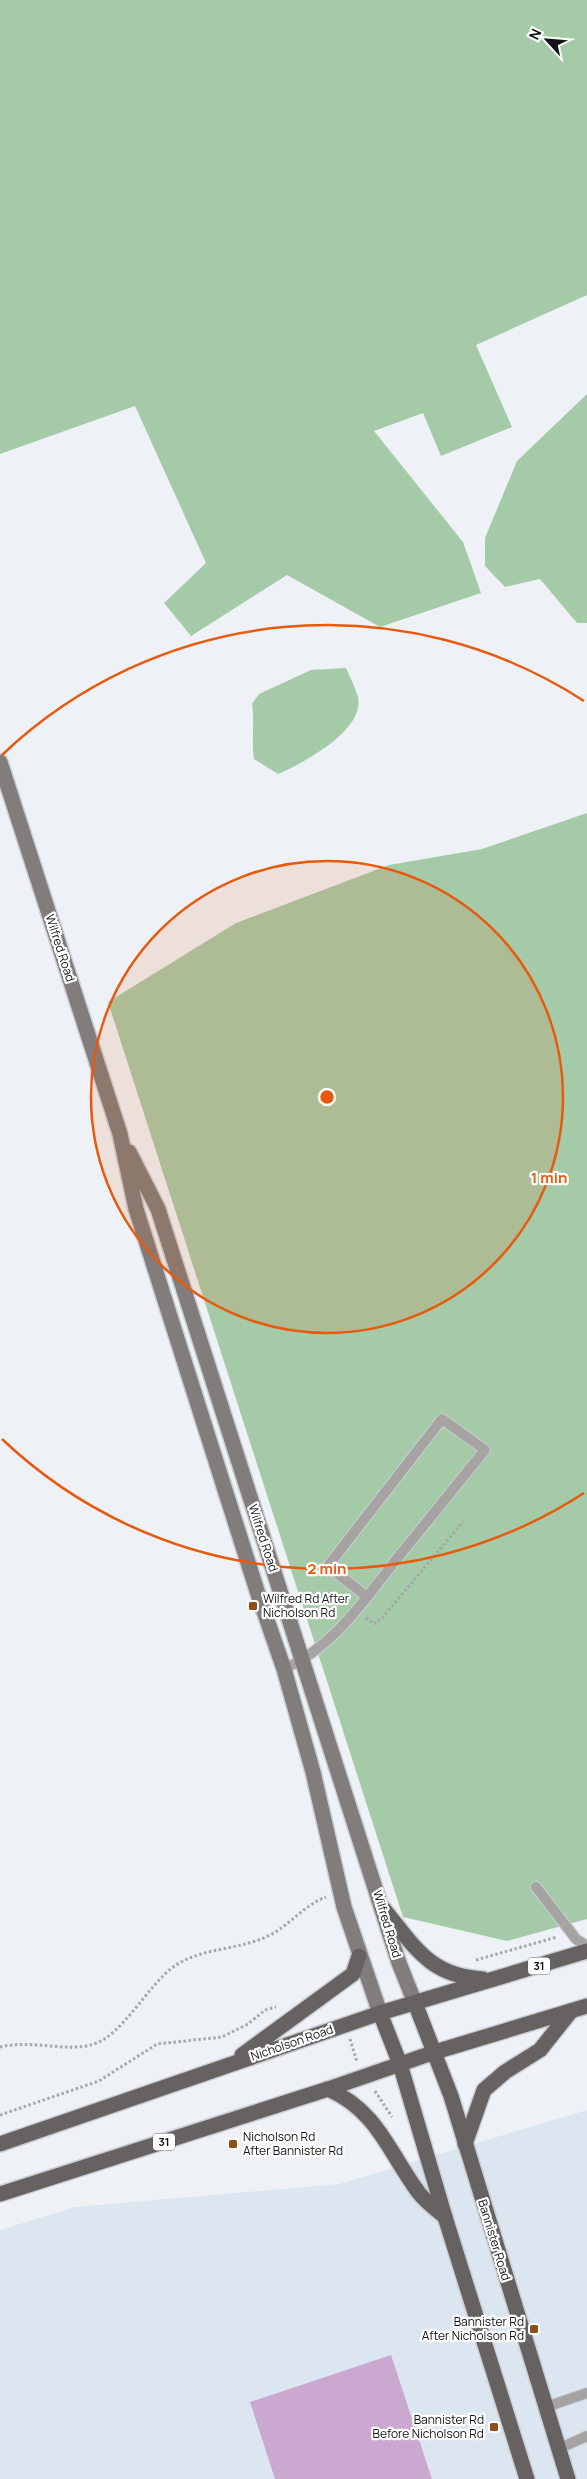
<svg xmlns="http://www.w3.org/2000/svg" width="587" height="2479" viewBox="0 0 587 2479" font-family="Manrope,sans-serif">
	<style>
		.built { fill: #dce6f1 }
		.green { fill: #a5caa8 }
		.building { fill: #caa8d0 }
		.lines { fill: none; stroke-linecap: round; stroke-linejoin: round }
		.lane-casing { stroke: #cbced3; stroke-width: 12 }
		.secondary-casing { stroke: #cbced3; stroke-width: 18 }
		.primary-casing { stroke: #cbced3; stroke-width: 18 }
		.path { stroke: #a4a7ab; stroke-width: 3; stroke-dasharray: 2.5 2.5; stroke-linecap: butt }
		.lane { stroke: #a6a3a3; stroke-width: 10 }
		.secondary { stroke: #817d7d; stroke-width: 15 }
		.primary { stroke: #676262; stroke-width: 15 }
		.ring { fill: none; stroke: #e8590c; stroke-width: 2.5 }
		.poi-dot { fill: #8e5014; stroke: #fff; stroke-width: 2 }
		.labels { text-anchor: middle; stroke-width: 4.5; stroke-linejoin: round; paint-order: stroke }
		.shield { fill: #fff; stroke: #585a5a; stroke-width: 1 }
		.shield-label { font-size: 11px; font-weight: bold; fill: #111314 }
		.street-label { font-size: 12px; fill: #111314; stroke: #fff }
		.poi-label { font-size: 12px; fill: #111314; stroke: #fff; text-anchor: start }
		.centre { fill: #e8590c; stroke: #fff; stroke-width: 2.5 }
		.ring-label { font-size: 15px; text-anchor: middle; font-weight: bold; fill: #e8590c; stroke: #fff; stroke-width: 4.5; stroke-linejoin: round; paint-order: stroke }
	</style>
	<rect width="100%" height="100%" fill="#eef2f7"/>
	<!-- built -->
	<polygon class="built" points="587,2110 587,2479 0,2479 0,2230 75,2207 339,2184"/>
	<!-- green -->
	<g class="green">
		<polygon points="0,0 587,0 587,295 476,345 512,427 441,456 423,413 374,431 463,542 481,593 380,627 287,575 191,636 164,603 206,563 135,406 0,454"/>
		<polygon points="587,394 587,623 577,623 540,579 505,587 485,566 485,538 517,461"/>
		<path d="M346 668C350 677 355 687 358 697 365 731 303 763 278 774L254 759C251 740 255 723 252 704L259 694 311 670Z"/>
		<polygon points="587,813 587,1919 507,1941 403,1917 108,1002 236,923 389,865 482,849"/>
	</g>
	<!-- building -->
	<polygon class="building" points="391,2355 432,2479 275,2479 250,2402"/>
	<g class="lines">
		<!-- lane casing -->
		<g class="lane-casing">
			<g id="lane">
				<path d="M284 1669C335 1646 365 1599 399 1556 428 1521 456 1485 485 1450L442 1419 328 1566 367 1597"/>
				<polyline points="536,1887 576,1939 587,1946"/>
				<polyline points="546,2407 587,2393"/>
				<polyline points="558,2449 587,2436"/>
			</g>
		</g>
		<!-- secondary casing -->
		<g class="secondary-casing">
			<g id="secondary">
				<polyline points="0,762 120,1134 136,1209 258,1594 284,1669 313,1772 344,1907 380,2013"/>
				<polyline points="129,1152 158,1209 399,1963 415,2003"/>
			</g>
		</g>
		<!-- primary casing -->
		<g class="primary-casing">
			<g id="primary">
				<path d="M382 1907C414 1945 428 1976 483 1979"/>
				<polyline points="415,2003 451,2096 568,2479"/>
				<polyline points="380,2013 400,2064 445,2217 527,2479"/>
				<polyline points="242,2055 353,1974 359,1956"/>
				<path d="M328 2089C378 2111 389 2153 419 2193 426 2202 436 2209 445 2217"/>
				<polyline points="0,2144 380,2013 587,1951"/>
				<polyline points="465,2144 484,2090 505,2072 540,2050 571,2011"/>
				<polyline points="0,2194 328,2089 435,2052 587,2006"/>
			</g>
		</g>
		<!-- path -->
		<g class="path">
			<polyline points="300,1602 322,1598 332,1592 346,1603"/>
			<polyline points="366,1618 374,1624 382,1618 463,1522"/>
			<polyline points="476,1960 557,1937"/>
			<polyline points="350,2039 357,2062"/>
			<path d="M0 2047C31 2039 68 2053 94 2044 124 2034 148 1984 176 1965 204 1947 241 1950 270 1935 290 1925 304 1905 326 1897"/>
			<polyline points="375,2091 392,2117"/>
			<polyline points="0,2115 99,2081 157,2044 222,2037 248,2024 265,2010 276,2007"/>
		</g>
		<!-- lane -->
		<use href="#lane" class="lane"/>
		<!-- secondary -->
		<use href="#secondary" class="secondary"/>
		<!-- primary -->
		<use href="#primary" class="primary"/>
	</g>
	<!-- distance rings -->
	<circle cx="327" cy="1097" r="236" fill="#e8590c" fill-opacity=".12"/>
	<g class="ring">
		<circle cx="327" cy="1097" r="236"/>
		<path d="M584 1493A472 472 0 0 1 2 1439M2 755A472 472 0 0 1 584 701"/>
	</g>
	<!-- markers -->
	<g class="poi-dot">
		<rect x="248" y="1601" width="10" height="10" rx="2.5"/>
		<rect x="228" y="2139" width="10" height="10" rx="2.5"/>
		<rect x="529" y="2324" width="10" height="10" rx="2.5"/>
		<rect x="489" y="2422" width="10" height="10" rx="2.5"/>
	</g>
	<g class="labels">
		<!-- shield labels -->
		<g class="shield">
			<rect x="528" y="1957.5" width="22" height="17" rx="4"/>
			<rect x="153" y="2133.5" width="22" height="17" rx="4"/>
		</g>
		<g class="shield-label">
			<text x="539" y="1970">31</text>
			<text x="164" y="2146">31</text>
		</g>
		<!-- street labels -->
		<g class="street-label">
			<text transform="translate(60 948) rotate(72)" y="4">Wilfred Road</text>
			<text transform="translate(263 1538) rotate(72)" y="4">Wilfred Road</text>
			<text transform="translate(387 1924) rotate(73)" y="4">Wilfred Road</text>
			<text transform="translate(292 2043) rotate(-19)" y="4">Nicholson Road</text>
			<text transform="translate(494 2240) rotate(73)" y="4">Bannister Road</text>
		</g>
		<!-- poi labels -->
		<g class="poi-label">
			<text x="263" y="1603">Wilfred Rd After<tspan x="263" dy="14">Nicholson Rd</tspan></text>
			<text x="243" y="2141">Nicholson Rd<tspan x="243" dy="14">After Bannister Rd</tspan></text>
			<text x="524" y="2326" text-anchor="end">Bannister Rd<tspan x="524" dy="14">After Nicholson Rd</tspan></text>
			<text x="484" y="2424" text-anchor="end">Bannister Rd<tspan x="484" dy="14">Before Nicholson Rd</tspan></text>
		</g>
	</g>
	<circle cx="327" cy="1097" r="8" class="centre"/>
	<g class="ring-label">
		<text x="549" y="1183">1 min</text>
		<text x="327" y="1574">2 min</text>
	</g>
	<!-- north arrow -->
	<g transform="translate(547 40) rotate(296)" stroke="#ffffff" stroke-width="4" paint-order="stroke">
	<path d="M0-4L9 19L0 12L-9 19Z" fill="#111314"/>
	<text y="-8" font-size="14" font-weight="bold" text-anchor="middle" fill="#111314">N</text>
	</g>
</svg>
